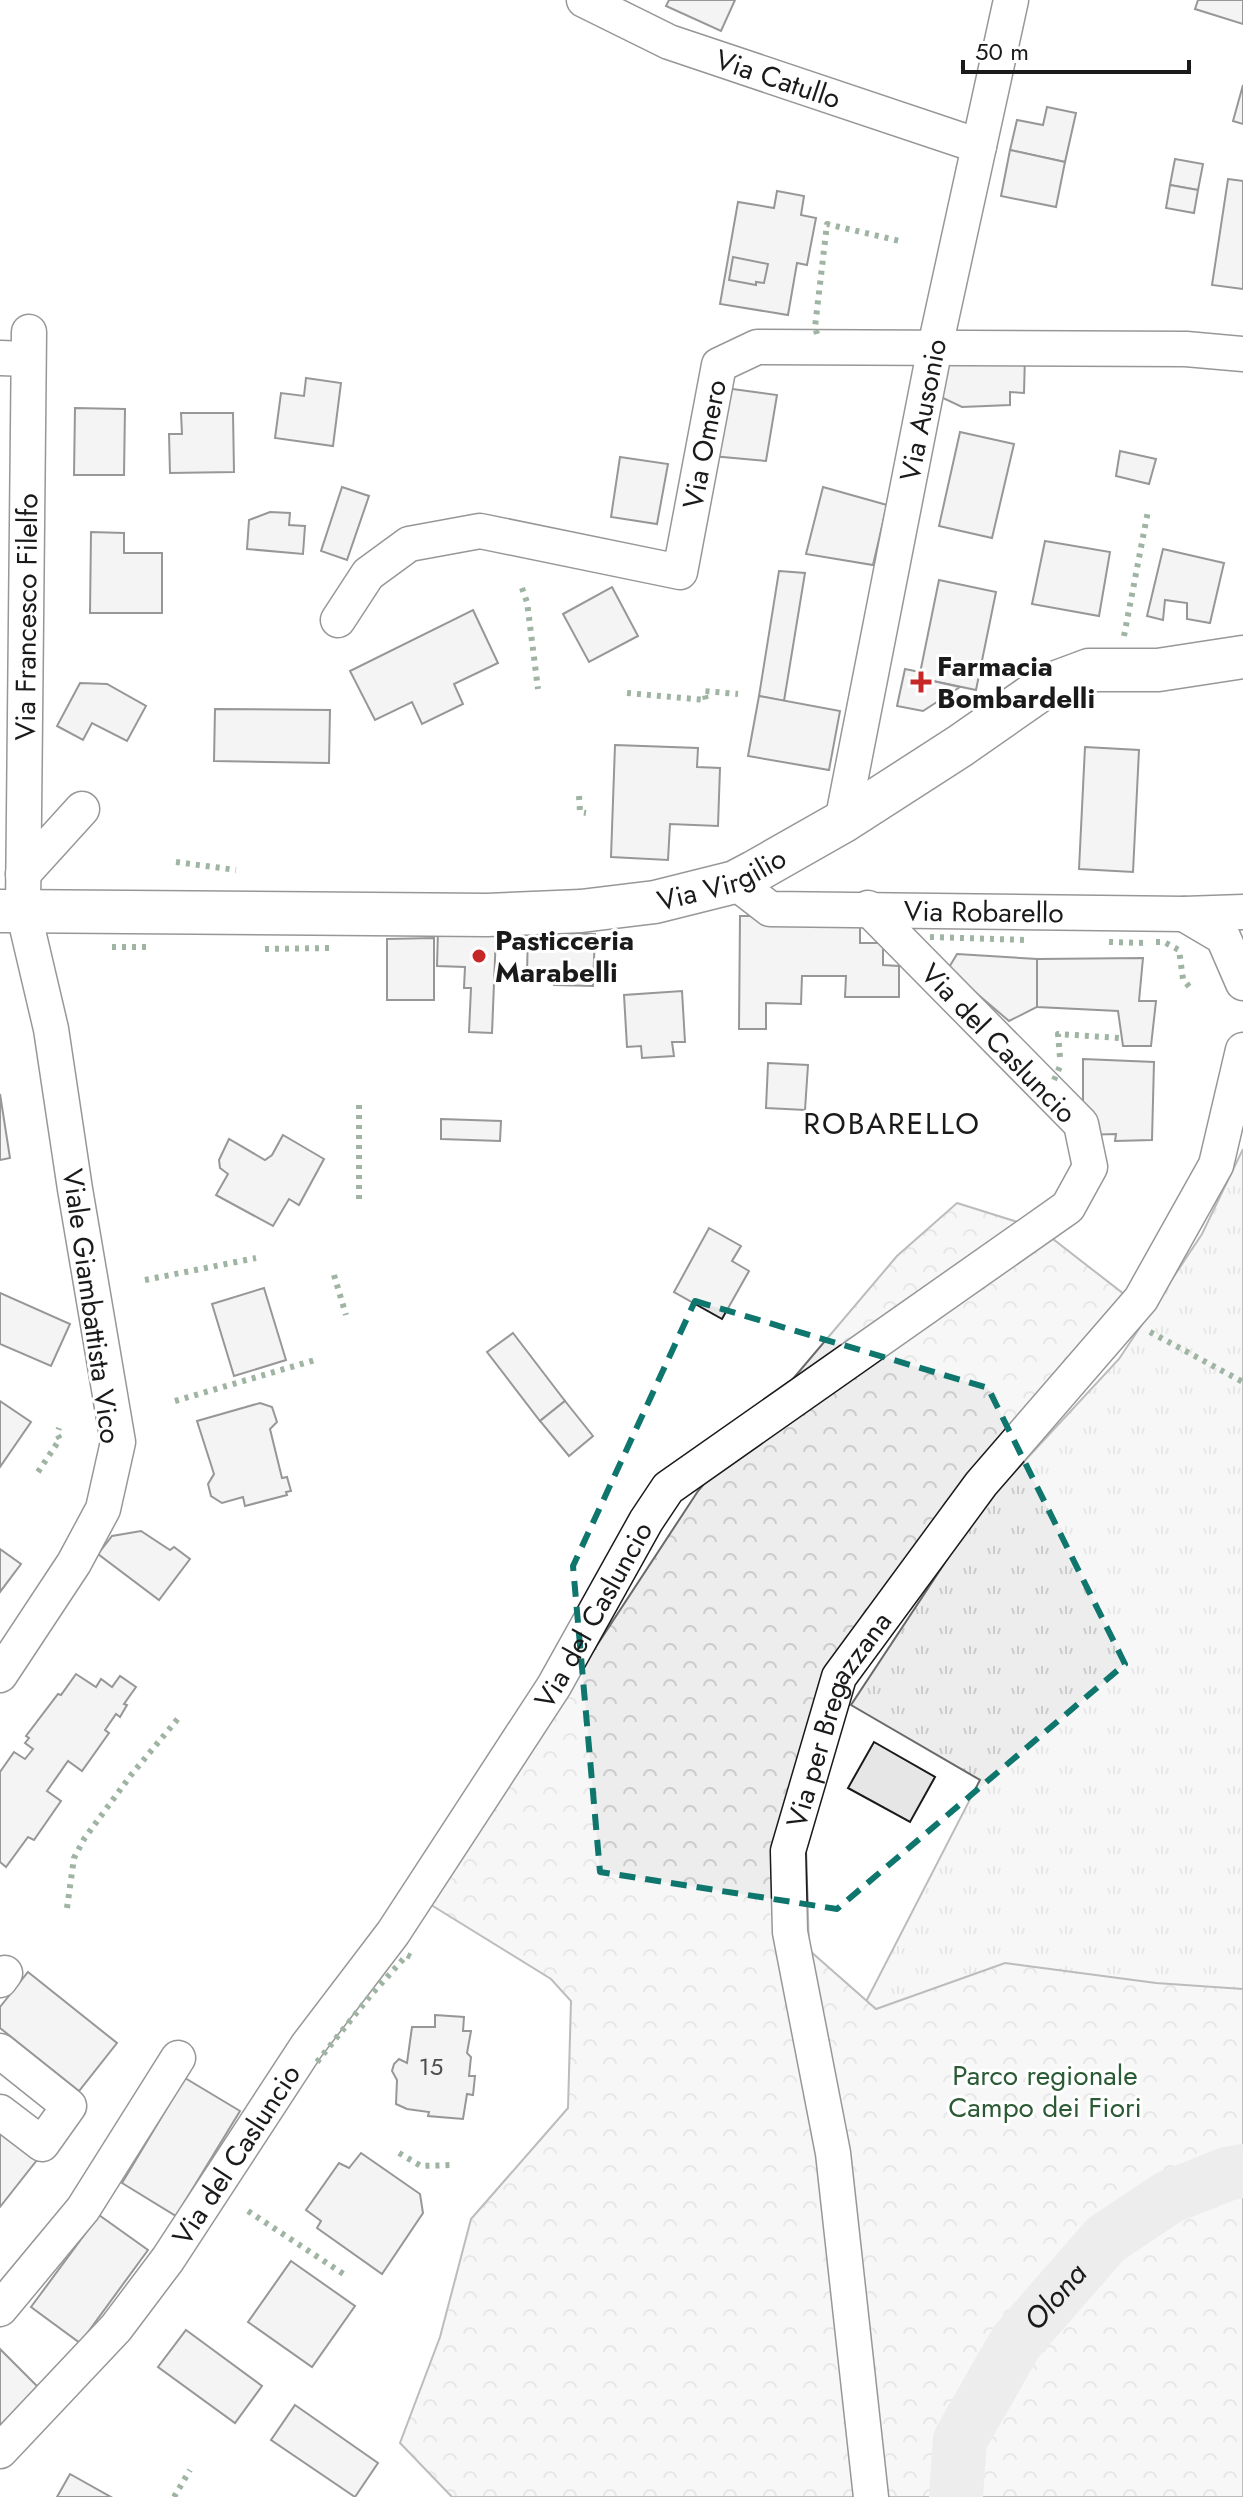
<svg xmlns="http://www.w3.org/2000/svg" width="1243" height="2497" viewBox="0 0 1243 2497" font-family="Jost,sans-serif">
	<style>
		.grass { fill: url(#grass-tufts); stroke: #6a6a6a; stroke-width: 2 }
		.forest { fill: url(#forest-crowns); stroke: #6a6a6a; stroke-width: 2 }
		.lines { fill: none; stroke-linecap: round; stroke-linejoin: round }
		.river { stroke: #d7d7d7; stroke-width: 54 }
		.building { fill: #e6e6e6; stroke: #1a1a1a; stroke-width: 2 }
		.minor-casing { stroke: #1a1a1a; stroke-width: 37 }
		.major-casing { stroke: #1a1a1a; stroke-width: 45 }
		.minor { stroke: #fff; stroke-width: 34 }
		.major { stroke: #fff; stroke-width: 42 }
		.hedge { stroke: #2b5a34; stroke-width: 6; stroke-dasharray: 4 6; stroke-linecap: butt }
		.marked { fill: none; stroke: #0f766e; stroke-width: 6; stroke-dasharray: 16 10; stroke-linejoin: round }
		.poi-dot { fill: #c62828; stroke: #fff; stroke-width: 3 }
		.labels { text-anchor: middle; stroke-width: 6; stroke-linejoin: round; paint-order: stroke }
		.number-label { font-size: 24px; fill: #4d4d4d }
		.street-label { font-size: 28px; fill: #1a1a1a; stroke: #fff }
		.poi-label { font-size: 28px; font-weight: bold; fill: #1a1a1a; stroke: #fff; text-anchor: start }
		.park-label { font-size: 28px; fill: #2b5a34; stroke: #fff }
		.neighbourhood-label { font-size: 30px; letter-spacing: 2px; fill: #1a1a1a; stroke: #fff }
		.water-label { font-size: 30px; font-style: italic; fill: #1a1a1a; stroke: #fff }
	</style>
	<defs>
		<pattern id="grass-tufts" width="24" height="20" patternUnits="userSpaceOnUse" patternTransform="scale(2)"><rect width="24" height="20" fill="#ededed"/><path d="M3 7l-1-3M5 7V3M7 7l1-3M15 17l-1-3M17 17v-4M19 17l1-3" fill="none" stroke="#cbcbcb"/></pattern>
		<pattern id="forest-crowns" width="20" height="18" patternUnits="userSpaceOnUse" patternTransform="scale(2)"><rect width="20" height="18" fill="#ededed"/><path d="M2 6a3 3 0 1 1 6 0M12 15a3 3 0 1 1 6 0" fill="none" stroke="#cbcbcb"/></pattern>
	</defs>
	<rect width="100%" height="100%" fill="#fff"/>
	<!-- grass -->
	<polygon class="grass" points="1243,1149 1243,2497 837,2058 980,1780 851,1705 981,1508 1119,1359 1202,1234"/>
	<!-- forest -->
	<polygon class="forest" points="957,1203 1040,1229 1129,1298 824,1673 805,1817 809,1950 876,2009 1005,1963 1156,1983 1243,1989 1243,2497 452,2497 400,2443 440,2337 471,2219 568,2108 571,2001 551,1979 428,1903 698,1491 897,1256"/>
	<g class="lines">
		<!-- river -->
		<path class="river" id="s1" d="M956 2497 960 2440 1016 2342 1106 2239 1169 2197 1227 2174 1243 2171"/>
	</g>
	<!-- building -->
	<g class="building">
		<polygon points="669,0 735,0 721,31 666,6"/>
		<polygon points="1198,0 1243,0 1243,24 1195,9"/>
		<polygon points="1243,85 1243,124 1233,121"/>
		<polygon points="1047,107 1076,113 1065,162 1010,150 1017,120 1043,125"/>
		<polygon points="1010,150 1065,162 1056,207 1001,196"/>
		<polygon points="1175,159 1203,164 1198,190 1170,185"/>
		<polygon points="1228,179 1243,181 1243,289 1212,285"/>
		<polygon points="1170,185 1198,190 1194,213 1166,208"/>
		<polygon points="777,191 804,196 801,215 816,218 807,265 797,263 788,315 720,304 738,202 774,208"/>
		<polygon points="733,257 768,264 764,283 756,282 756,285 729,280"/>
		<polygon points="933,353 1025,355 1024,393 1010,392 1010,405 962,407 926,390"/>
		<polygon points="306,378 341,383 333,446 275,438 281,393 304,396"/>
		<polygon points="725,388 777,395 766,461 712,456"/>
		<polygon points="75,408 125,409 124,475 74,475"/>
		<polygon points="181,413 233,413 234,472 170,473 169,434 182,434"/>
		<polygon points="960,432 1014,444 992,538 939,526"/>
		<polygon points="1120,451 1156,459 1149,484 1116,476"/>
		<polygon points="620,457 668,464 657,524 611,517"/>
		<polygon points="342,487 369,496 347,560 321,551"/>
		<polygon points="823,487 887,505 873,565 806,554"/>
		<polygon points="270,512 290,513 289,525 305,526 303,554 247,549 249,520"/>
		<polygon points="91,532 124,533 124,553 162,553 162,613 90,613"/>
		<polygon points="1045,541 1110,552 1099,616 1032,604"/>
		<polygon points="1163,549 1224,563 1210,623 1187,619 1187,603 1165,600 1163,620 1147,616"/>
		<polygon points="779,571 805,573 784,701 759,696"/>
		<polygon points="939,580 996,592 976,690 919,678"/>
		<polygon points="612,587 638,636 589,662 563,614"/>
		<polygon points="473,610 498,663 454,684 463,704 422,724 412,702 375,720 350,671"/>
		<polygon points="905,669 920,672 919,678 960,687 923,711 897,706"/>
		<polygon points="80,683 107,684 146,706 127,741 92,723 83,740 57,726"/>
		<polygon points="759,696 840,711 829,770 748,756"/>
		<polygon points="215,709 330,710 329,763 214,761"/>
		<polygon points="615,745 698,748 697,767 720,768 718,826 670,824 668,860 611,857"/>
		<polygon points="1085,747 1139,750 1133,872 1079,869"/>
		<polygon points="740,916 860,916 860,943 883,943 883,965 899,966 899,997 845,997 846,976 802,976 801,1004 766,1003 766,1029 739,1029"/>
		<polygon points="438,931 496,934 492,1033 469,1032 471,988 464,988 465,967 437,966"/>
		<polygon points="528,932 595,934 593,986 554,985 554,974 527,973"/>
		<polygon points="434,938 434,1000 387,1000 387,939"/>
		<polygon points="957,954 1037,959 1037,1007 1009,1021 948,969"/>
		<polygon points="1143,958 1139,1001 1156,1001 1151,1046 1123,1046 1118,1011 1037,1007 1037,959"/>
		<polygon points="682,991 685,1042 672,1042 674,1056 642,1058 641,1046 627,1047 624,995"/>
		<polygon points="1083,1059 1154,1062 1152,1140 1115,1141 1116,1134 1083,1135"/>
		<polygon points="768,1063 808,1065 805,1110 766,1108"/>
		<polygon points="0,1094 10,1158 0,1160"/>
		<polygon points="441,1119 501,1121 500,1141 441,1139"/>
		<polygon points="283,1135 324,1159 299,1205 289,1199 273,1226 216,1195 228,1174 220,1168 219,1160 229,1139 265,1160 272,1155"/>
		<polygon points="709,1228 741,1246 732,1261 749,1271 722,1319 674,1292"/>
		<polygon points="264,1288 286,1360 234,1376 212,1304"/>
		<polygon points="0,1293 70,1324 51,1366 0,1344"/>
		<polygon points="513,1333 565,1401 540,1421 487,1352"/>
		<polygon points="0,1401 31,1422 0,1467"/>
		<polygon points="565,1401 593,1436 569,1456 540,1421"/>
		<polygon points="260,1403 272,1407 277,1422 270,1429 282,1478 287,1477 291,1491 286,1492 287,1495 245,1506 243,1497 222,1503 211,1496 208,1484 214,1474 197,1421"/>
		<polygon points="141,1531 170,1550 174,1547 190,1559 159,1600 98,1554 112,1536"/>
		<polygon points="0,1549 21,1564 0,1592"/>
		<polygon points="76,1674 96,1687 101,1679 112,1687 120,1676 136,1687 124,1704 127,1705 120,1717 116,1714 105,1730 109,1733 82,1771 68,1761 47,1791 61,1801 34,1840 28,1837 6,1867 0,1862 0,1772 14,1752 25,1759 33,1749 25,1743 29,1738 26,1736 58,1694 61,1695"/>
		<polygon points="874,1742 935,1777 910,1822 848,1788"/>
		<polygon points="28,1972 117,2043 79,2091 0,2028 0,2007"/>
		<polygon points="435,2015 464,2017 463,2031 471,2031 467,2053 471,2057 469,2076 475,2076 473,2095 467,2094 463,2119 428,2116 429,2112 407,2109 396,2104 397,2080 392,2071 394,2064 399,2059 407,2063 412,2027 435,2027"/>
		<polygon points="185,2078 240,2111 176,2216 122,2183"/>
		<polygon points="0,2131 37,2160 0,2207"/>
		<polygon points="361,2153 420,2194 423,2213 382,2274 317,2228 321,2221 306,2210 339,2163 349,2168"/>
		<polygon points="99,2215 148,2250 80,2343 31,2307"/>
		<polygon points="291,2261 355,2306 312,2367 248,2322"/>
		<polygon points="186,2330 262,2386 235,2423 158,2367"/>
		<polygon points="0,2349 41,2390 0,2431"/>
		<polygon points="295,2405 378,2463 355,2497 271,2440"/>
		<polygon points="70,2474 111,2497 57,2497"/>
	</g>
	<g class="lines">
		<!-- minor casing -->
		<g class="minor-casing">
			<g id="minor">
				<path id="s2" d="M584 0 669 42 979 146"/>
				<polyline points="0,358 28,359"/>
				<path id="s3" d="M338 620 368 574 409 544 480 531 680 572 719 365 757 347 1186 349 1243 354"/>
				<path id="s4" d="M842 822 935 347 1011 0"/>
				<polyline points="23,874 82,809"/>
				<path id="s5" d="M735 882 770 909 1184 914 1243 912"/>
				<polyline points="1184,914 1223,937 1243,983"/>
				<path id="s6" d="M0 1675 74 1563 103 1509 118 1442 75 1189 51 1029 23 910 29 332"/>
				<polyline points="0,1980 5,1973"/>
				<polyline points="0,2051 69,2106 42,2144 0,2112"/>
				<polyline points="0,2309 83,2209 178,2058"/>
				<path id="s7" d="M0 2451 116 2328 168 2259 307 2046 393 1933 554 1686 646 1521 668 1488 1068 1207 1090 1167 1081 1124 868 908"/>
				<path id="s8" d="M871 2497 833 2153 790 1932 788 1851 839 1677 981 1484 1141 1299 1216 1165 1243 1050"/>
			</g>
		</g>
		<!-- major casing -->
		<g class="major-casing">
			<g id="major">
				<path id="s9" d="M0 911 487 915 581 911 655 902 735 882 754 872 842 822 960 746 1046 686 1089 670H1158L1243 657"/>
			</g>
		</g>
		<!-- minor -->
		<use href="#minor" class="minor"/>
		<!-- major -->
		<use href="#major" class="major"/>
		<!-- hedge -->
		<g class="hedge">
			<polyline points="817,334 815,327 827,224 904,242"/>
			<polyline points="522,588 527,602 538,689"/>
			<polyline points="1124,636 1148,511"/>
			<polyline points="627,693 706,700 704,691 738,694"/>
			<polyline points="579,796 580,812 586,813"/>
			<polyline points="176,862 236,870"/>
			<polyline points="930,937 1027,940"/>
			<polyline points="1109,942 1146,943"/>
			<polyline points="1156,942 1164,942 1179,950 1183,979 1191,989"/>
			<polyline points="112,947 149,947"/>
			<polyline points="265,949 329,948"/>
			<polyline points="1060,1057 1058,1034 1120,1038"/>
			<polyline points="1054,1080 1061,1064"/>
			<polyline points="359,1199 359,1101"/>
			<polyline points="334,1275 346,1315"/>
			<polyline points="145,1280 256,1258"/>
			<polyline points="1150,1332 1243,1382"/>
			<polyline points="175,1401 315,1360"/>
			<polyline points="38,1472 60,1439 57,1434 59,1428"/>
			<polyline points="67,1908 74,1858 84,1839 131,1775 181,1715"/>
			<polyline points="317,2062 370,1996 407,1955 411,1957"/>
			<polyline points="399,2153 421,2166 452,2165"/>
			<polyline points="248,2211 348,2277"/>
			<polyline points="174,2497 190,2470"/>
		</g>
	</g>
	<!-- marked area -->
	<path d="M0 0H1243V2497H0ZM695 1301 988 1388 1125 1664 837 1909 600 1872 573 1566Z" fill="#fff" fill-opacity=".55" fill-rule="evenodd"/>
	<path class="marked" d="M695 1301 988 1388 1125 1664 837 1909 600 1872 573 1566Z"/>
	<!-- markers -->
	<g class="poi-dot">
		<path d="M917 670h8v8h8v8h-8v8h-8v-8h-8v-8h8z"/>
		<circle cx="479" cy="956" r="8"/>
	</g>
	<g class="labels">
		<!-- number labels -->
		<g class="number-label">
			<text x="431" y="2075">15</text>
		</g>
		<!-- street labels -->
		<g class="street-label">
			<text dy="10" stroke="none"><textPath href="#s2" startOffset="210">Via Catullo</textPath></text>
			<text dy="10" stroke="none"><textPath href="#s4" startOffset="420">Via Ausonio</textPath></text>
			<text dy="10" stroke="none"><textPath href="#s3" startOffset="512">Via Omero</textPath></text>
			<text dy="10" stroke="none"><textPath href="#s6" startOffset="1098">Via Francesco Filelfo</textPath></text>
			<text dy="10" stroke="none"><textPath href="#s9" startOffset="726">Via Virgilio</textPath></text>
			<text dy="10" stroke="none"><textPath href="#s5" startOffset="258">Via Robarello</textPath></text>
			<text transform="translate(999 1043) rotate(46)" y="10">Via del Casluncio</text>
			<text transform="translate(92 1306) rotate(82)" y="10">Viale Giambattista Vico</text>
			<text dy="10" stroke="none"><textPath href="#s7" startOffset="1028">Via del Casluncio</textPath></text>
			<text dy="10" stroke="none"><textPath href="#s8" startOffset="794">Via per Bregazzana</textPath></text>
			<text dy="10" stroke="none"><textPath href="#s7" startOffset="380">Via del Casluncio</textPath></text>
		</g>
		<!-- poi labels -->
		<g class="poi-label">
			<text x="937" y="676">Farmacia<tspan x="937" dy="32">Bombardelli</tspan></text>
			<text x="495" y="950">Pasticceria<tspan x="495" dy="32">Marabelli</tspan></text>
		</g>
		<!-- park labels -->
		<g class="park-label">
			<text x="1045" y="2085">Parco regionale<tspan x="1045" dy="32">Campo dei Fiori</tspan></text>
		</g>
		<!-- neighbourhood labels -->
		<g class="neighbourhood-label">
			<text x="892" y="1134">ROBARELLO</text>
		</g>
		<!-- water labels -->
		<g class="water-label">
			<text dy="10" stroke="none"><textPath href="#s1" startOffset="230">Olona</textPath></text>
		</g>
	</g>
	<!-- scale -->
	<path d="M963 60v12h226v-12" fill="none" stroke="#1a1a1a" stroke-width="4"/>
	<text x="975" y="60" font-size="24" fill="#1a1a1a" stroke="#ffffff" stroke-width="6" paint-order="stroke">50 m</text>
</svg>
